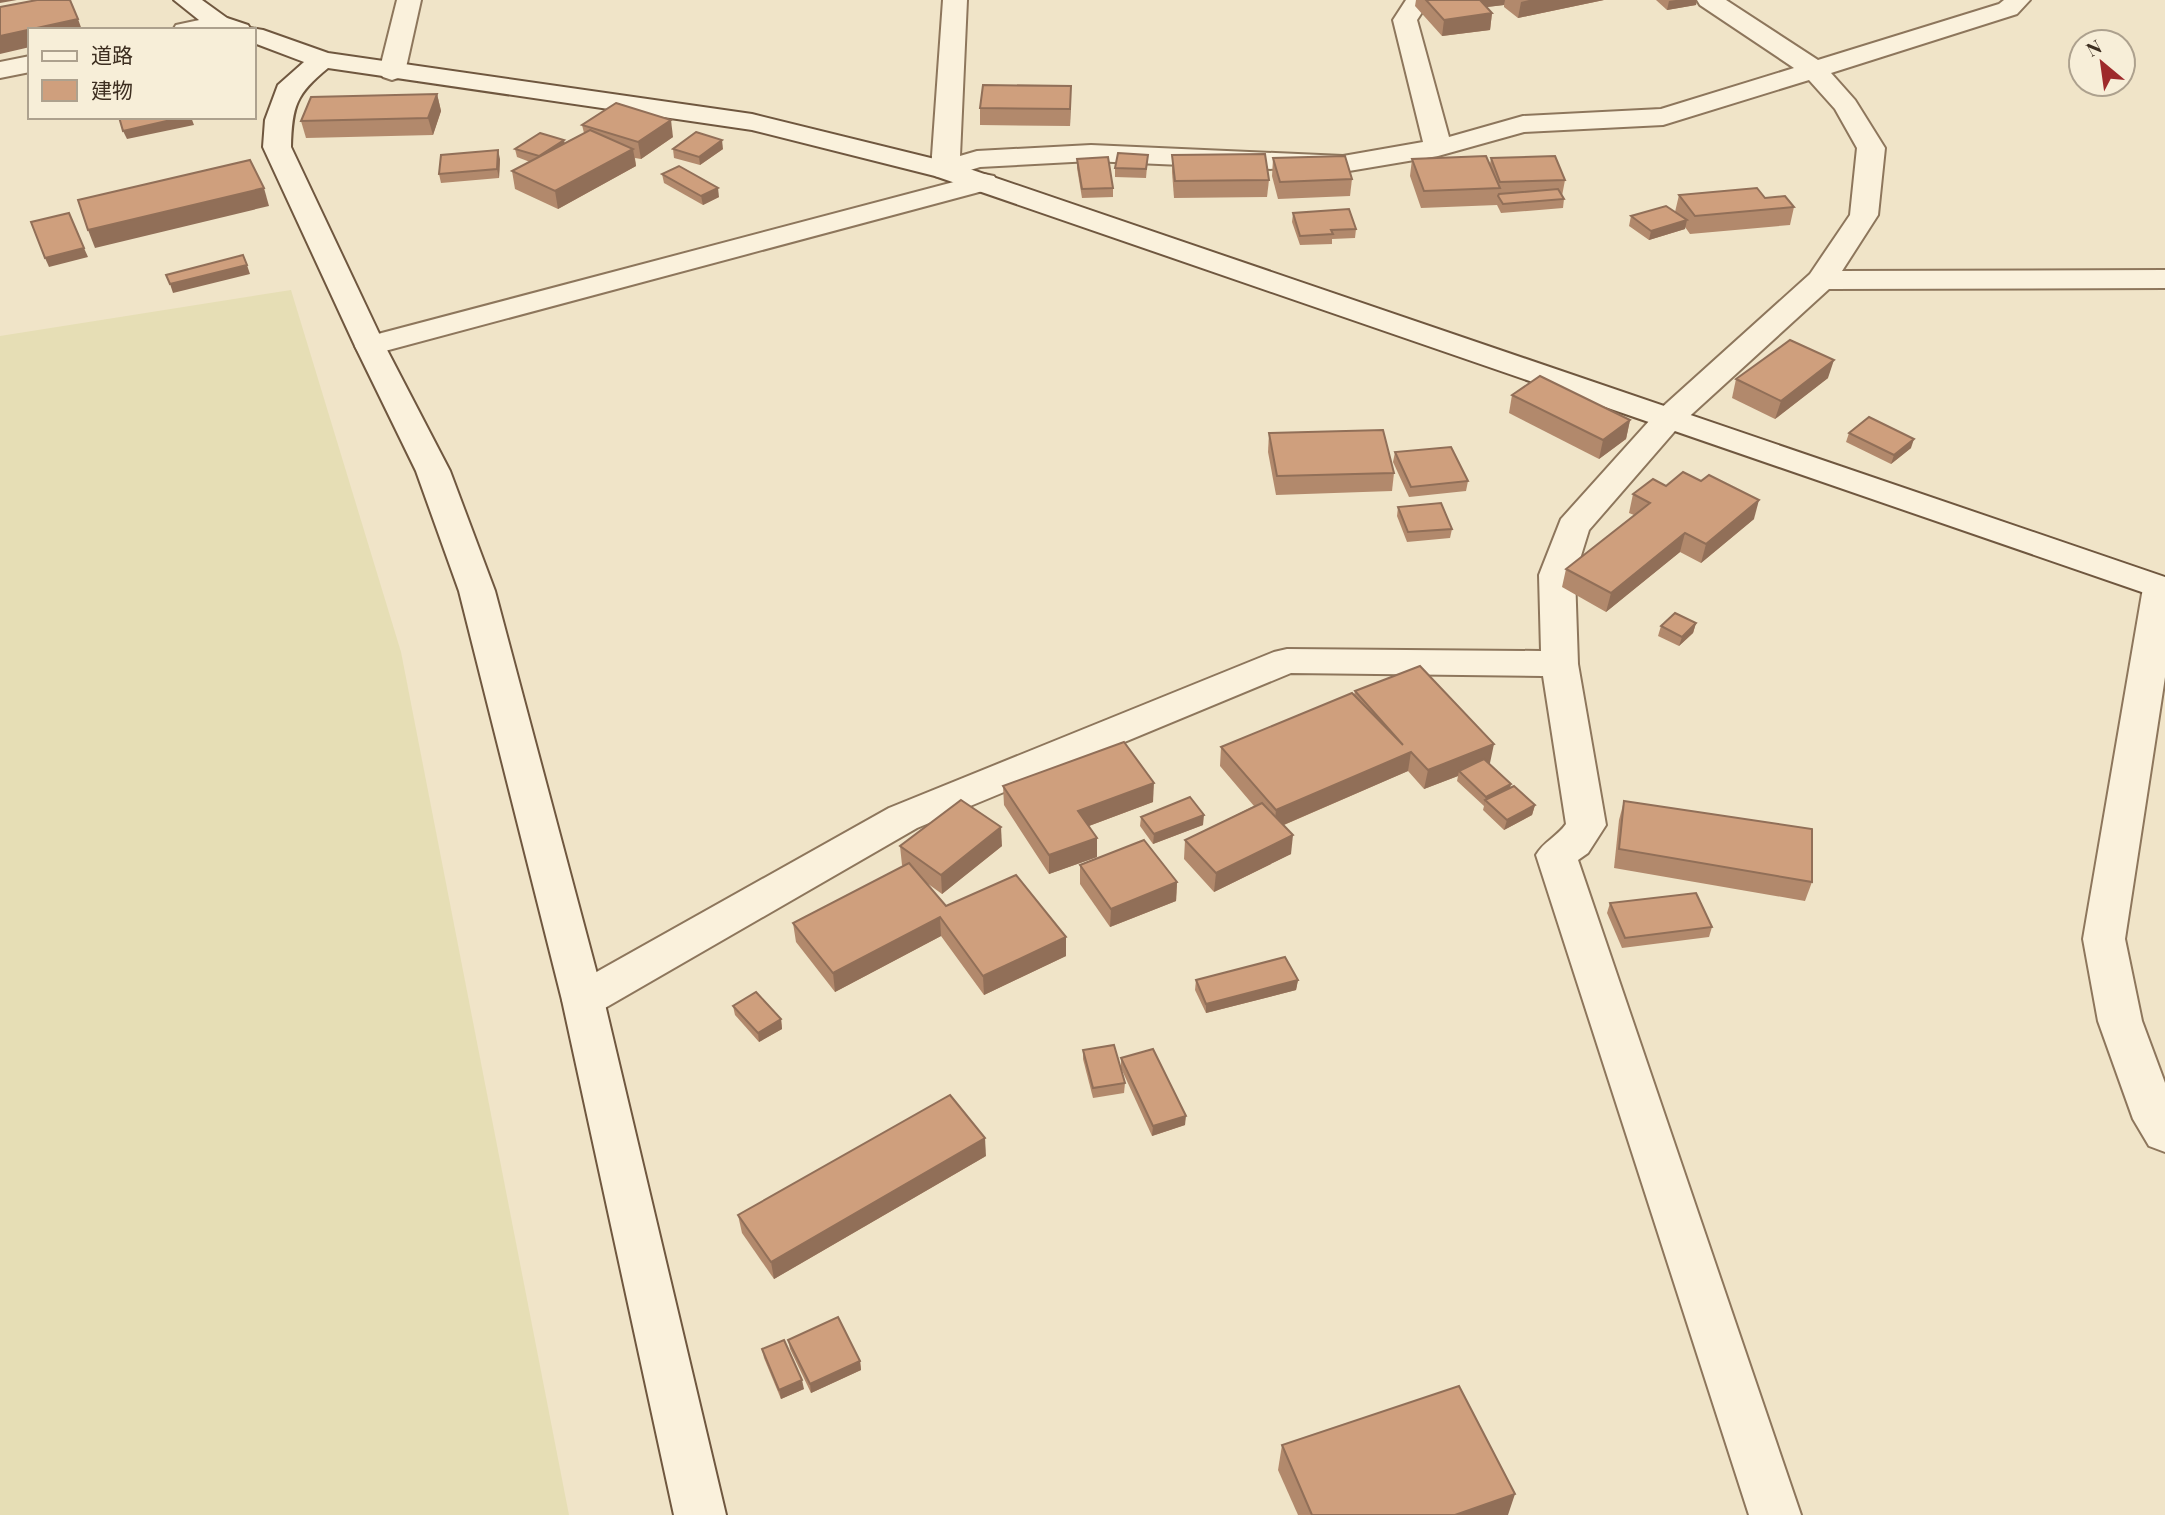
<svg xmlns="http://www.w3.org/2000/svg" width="2165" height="1515" viewBox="0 0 2165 1515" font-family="'Playfair Display','Noto Sans JP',serif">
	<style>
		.farmland { fill: #e6deb5 }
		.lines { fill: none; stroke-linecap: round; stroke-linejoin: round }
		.street-casing { stroke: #8d765c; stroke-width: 4 }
		.secondary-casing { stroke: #6f573f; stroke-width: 4 }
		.street { fill: #faf1dc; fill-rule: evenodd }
		.secondary { fill: #faf1dc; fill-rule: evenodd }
		.wall { fill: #b2896c }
		.shaded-wall { fill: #916f58 }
		.building { fill: #cf9f7d; stroke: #916f58; stroke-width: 2 }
	</style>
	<rect width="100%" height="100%" fill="#f0e4c8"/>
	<!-- farmland -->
	<polygon class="farmland" points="291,290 401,652 569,1515 0,1515 0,336"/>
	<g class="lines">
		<!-- street casing -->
		<g class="street-casing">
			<g id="street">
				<polygon points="397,0 421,0 405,72 401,77 392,80 383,77 379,72"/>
				<path d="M943 0H967L960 156 977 151 1091 145 1343 156 1423 142 1393 20 1406 0H1430L1417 20 1449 137 1523 116 1661 109 1794 68 1700 5 1697 0H1726L1818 60 1999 4 2004 0H2030L2017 14 1831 73 1855 100 1885 148 1878 215 1842 271 2165 270V288L1829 289 1681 424 1589 530 1575 575 1578 664 1606 825 1588 853 1578 860 1801 1515H1749L1536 855C1544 841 1557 837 1566 824L1543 676 1291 673 917 828 598 1012 583 1017 568 1012 562 1000 568 988 889 808 1274 652 1287 649 1541 651 1539 575 1561 519 1659 410 1810 274 1850 215 1857 148 1835 109 1809 80 1663 125 1524 132 1438 156 1343 172 1091 161 980 167 945 178 935 176 931 170Z"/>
				<polygon points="218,16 227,18 230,23 227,28 173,30 176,25"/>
				<polygon points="30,56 30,72 0,78 0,62"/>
				<polygon points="984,174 994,176 998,182 994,188 370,355 359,353 355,346 359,339"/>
				<polygon points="2161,577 2165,578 2165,677 2125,939 2142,1021 2165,1083 2165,1152 2149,1146 2133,1119 2098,1021 2083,939 2143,588 2148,580"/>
			</g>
		</g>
		<!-- secondary casing -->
		<g class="secondary-casing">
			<path id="secondary" d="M174 0H202L227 18 248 25 250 28 263 30 328 53 752 114 955 164 2165 577V600L935 176 752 130 328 68C296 94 292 106 291 147L385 346 450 471 495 591 604 1000 726 1515H674L562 1000 459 591 416 471 355 346 263 147 265 120 278 85 304 62 254 43V30L209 28Z"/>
		</g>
		<!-- street -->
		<use href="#street" class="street"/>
		<!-- secondary -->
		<use href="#secondary" class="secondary"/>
	</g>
	<!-- wall -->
	<g class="wall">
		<polygon points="1416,0 1604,0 1518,18 1504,7 1504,5 1486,7 1492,13 1490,30 1442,36 1415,6"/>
		<polygon points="1656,0 1697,0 1696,5 1667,10"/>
		<polygon points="1071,86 1070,126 980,125 980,108"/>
		<polygon points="437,94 441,111 433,135 306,138 301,121"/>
		<polygon points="582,125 673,137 641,159 635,158 636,166 558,209 515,189 512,171 530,162 517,157 515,149 564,143 584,133"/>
		<polygon points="673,149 723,149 700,165 674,158"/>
		<polygon points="1148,155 1146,178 1115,177 1115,168"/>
		<polygon points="1172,155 1269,180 1267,197 1174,198 1172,172"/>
		<polygon points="1273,158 1352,179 1350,196 1278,199 1272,176"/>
		<polygon points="1491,158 1565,180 1562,196 1564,199 1563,208 1501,213 1497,205 1421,208 1410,176 1412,159 1490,164"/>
		<polygon points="500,159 499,178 441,183 439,174"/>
		<polygon points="1077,159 1113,188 1113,197 1082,198 1077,168"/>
		<polygon points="662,174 719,197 703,205 664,183"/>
		<polygon points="1679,195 1765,198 1794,207 1790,225 1690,234 1685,227 1685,229 1649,240 1629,226 1631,216 1675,212"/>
		<polygon points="1293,213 1356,229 1355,238 1332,239 1332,244 1300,245 1292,222"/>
		<polygon points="1828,378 1775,419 1732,398 1736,379"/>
		<polygon points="1512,395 1630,420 1626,439 1599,459 1509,413"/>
		<polygon points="1269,433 1394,473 1392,491 1276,495 1268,452"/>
		<polygon points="1849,433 1911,448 1891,464 1846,442"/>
		<polygon points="1395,452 1468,481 1466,491 1409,497 1393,462"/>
		<polygon points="1666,486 1754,519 1701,563 1680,552 1606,612 1562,587 1566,569 1634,515 1629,513 1633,494"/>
		<polygon points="1398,507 1452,529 1450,538 1407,542 1397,516"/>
		<polygon points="1696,623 1693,633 1679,646 1658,636 1661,626"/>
		<polygon points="1355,691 1490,763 1488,763 1510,788 1535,805 1532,815 1504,830 1483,810 1484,806 1457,781 1458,776 1424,789 1408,771 1284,825 1291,854 1214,892 1184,859 1185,840 1254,806 1220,766 1221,747 1354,695"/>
		<polygon points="1003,786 1153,802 1089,826 1097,838 1097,857 1049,874 1004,805"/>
		<polygon points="1624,801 1812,882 1805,901 1614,868 1619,820"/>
		<polygon points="1141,817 1203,825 1153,844 1140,826"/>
		<polygon points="900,846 1002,846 942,894 924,881 946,906 1066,956 984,995 941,936 835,992 796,942 793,923 903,866 902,865"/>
		<polygon points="1080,865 1177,882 1176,901 1110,927 1080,884"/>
		<polygon points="1610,903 1712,927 1709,937 1622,948 1607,913"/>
		<polygon points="1196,980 1298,980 1296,990 1206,1013 1195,990"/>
		<polygon points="733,1006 781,1019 782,1029 759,1042 735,1015"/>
		<polygon points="1083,1050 1125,1083 1124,1093 1093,1098 1083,1059"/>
		<polygon points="1121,1058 1185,1125 1152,1136 1121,1068"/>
		<polygon points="986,1156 774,1279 742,1233 738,1215"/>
		<polygon points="788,1340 860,1361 861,1370 811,1393 790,1349"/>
		<polygon points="762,1349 804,1389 781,1399 764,1358"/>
		<polygon points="1282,1445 1508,1515 1298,1515 1278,1470"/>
	</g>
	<!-- shaded-wall -->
	<g class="shaded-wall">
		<polygon points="0,0 17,0 0,3"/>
		<polygon points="1472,0 1505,0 1504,5 1471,9"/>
		<polygon points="1529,0 1604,0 1518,18 1521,2"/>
		<polygon points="1676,0 1697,0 1696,5 1667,10 1669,1"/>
		<polygon points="1492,13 1490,30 1442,36 1444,20"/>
		<polygon points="78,19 82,30 30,30 30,47 0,54 0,36"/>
		<polygon points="1071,86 1071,103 1070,126 1070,109"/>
		<polygon points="437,94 441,111 433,135 428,118"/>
		<polygon points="184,117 191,117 194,125 127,139 123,131"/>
		<polygon points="671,120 673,137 641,159 638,142"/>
		<polygon points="564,140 566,149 539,156"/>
		<polygon points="722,140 723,149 700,165 699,157"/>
		<polygon points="633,149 636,166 558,209 555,191"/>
		<polygon points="498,150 500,159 499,178 497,169"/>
		<polygon points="264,188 269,206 95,248 88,230"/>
		<polygon points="718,188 719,197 703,205 701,196"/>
		<polygon points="1687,220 1685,229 1649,240 1651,231"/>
		<polygon points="84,248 88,257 49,267 45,258"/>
		<polygon points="247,265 250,274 173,293 170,284"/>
		<polygon points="1834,360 1828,378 1775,419 1781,401"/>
		<polygon points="1630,420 1626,439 1599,459 1603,440"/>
		<polygon points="1914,439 1911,448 1891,464 1894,455"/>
		<polygon points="1759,500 1754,519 1701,563 1706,544"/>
		<polygon points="1685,533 1680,552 1606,612 1611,593"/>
		<polygon points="1696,623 1693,633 1679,646 1682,637"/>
		<polygon points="1494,744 1490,763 1462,774 1459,771 1458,776 1424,789 1428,770"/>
		<polygon points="1411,752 1408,771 1274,829 1276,810"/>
		<polygon points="1154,783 1153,802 1078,830 1078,811"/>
		<polygon points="1511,784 1509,794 1485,800 1484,806 1486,797"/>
		<polygon points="1535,805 1532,815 1504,830 1507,820"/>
		<polygon points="1204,815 1203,825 1153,844 1154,834"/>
		<polygon points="1001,827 1002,846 942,894 941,875"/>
		<polygon points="1293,835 1291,854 1214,892 1216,873"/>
		<polygon points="1097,838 1097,857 1049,874 1049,855"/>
		<polygon points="1177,882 1176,901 1110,927 1111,909"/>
		<polygon points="940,917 941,936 835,992 833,973"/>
		<polygon points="1066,937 1066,956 984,995 983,976"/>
		<polygon points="1298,980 1296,990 1206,1013 1206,1004"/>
		<polygon points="781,1019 782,1029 759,1042 758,1033"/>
		<polygon points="1186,1116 1185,1125 1152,1136 1153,1126"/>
		<polygon points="985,1138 986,1156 774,1279 771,1262"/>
		<polygon points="860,1361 861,1370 811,1393 810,1384"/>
		<polygon points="802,1380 804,1389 781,1399 779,1390"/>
		<polygon points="1515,1494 1508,1515 1455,1515"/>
	</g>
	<!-- building -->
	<g class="building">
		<polygon points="37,0 70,0 78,19 0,36 0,7"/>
		<polygon points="1426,0 1480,0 1492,13 1444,20"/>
		<polygon points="983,85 1071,86 1070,109 980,108"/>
		<polygon points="437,94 428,118 301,121 311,97"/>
		<polygon points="616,103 671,120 638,142 582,125"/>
		<polygon points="119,117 184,117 123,131"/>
		<polygon points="590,130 633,149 555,191 512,171"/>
		<polygon points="696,132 722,140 699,157 673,149"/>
		<polygon points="540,133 564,140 539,156 515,149"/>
		<polygon points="498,150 497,169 439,174 441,155"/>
		<polygon points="1118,153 1148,155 1146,169 1115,168"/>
		<polygon points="1265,154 1269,180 1175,181 1172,155"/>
		<polygon points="1345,156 1352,179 1280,182 1273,158"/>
		<polygon points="1486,156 1500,188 1424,191 1412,159"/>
		<polygon points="1555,156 1565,180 1500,182 1491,158"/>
		<polygon points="1108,157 1113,188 1082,189 1077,159"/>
		<polygon points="250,160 264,188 88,230 78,200"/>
		<polygon points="679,166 718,188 701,196 662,174"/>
		<polygon points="1757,188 1765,198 1785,196 1794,207 1695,216 1679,195"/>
		<polygon points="1558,189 1564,199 1503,204 1498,196 1499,194"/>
		<polygon points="1666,206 1687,220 1651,231 1631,216"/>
		<polygon points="1349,209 1356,229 1331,230 1333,234 1300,236 1293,213"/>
		<polygon points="69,213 84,248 45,258 31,222"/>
		<polygon points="243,255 247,265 170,284 166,275"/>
		<polygon points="1790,340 1834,360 1781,401 1736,379"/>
		<polygon points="1540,376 1630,420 1603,440 1512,395"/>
		<polygon points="1869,417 1914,439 1894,455 1849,433"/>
		<polygon points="1383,430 1394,473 1277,476 1269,433"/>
		<polygon points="1451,447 1468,481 1411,487 1395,452"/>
		<polygon points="1683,472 1701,481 1709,475 1759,500 1706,544 1685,533 1611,593 1566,569 1650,503 1633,494 1653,479 1666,486"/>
		<polygon points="1441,503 1452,529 1408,532 1398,507"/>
		<polygon points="1675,613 1696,623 1682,637 1661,626"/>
		<polygon points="1420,666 1494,744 1428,770 1411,752 1276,810 1221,747 1352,693 1403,745 1355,691"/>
		<polygon points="1124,742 1154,783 1078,811 1097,838 1049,855 1003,786"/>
		<polygon points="1484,759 1511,784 1486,797 1459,771"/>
		<polygon points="1514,786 1535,805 1507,820 1485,800"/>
		<polygon points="1190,797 1204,815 1154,834 1141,817"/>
		<polygon points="961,800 1001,827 941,875 900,846"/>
		<polygon points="1624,801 1812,829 1812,882 1619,849"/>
		<polygon points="1262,803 1293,835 1216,873 1185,840"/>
		<polygon points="1144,840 1177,882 1111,909 1080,865"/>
		<polygon points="909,863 946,906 1016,875 1066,937 983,976 940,917 833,973 793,923"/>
		<polygon points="1696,893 1712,927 1625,938 1610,903"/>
		<polygon points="1285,957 1298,980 1206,1004 1196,980"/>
		<polygon points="756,992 781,1019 758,1033 733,1006"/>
		<polygon points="1114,1045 1125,1083 1093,1088 1083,1050"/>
		<polygon points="1153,1049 1186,1116 1153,1126 1121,1058"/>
		<polygon points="950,1095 985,1138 771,1262 738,1215"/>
		<polygon points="838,1317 860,1361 810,1384 788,1340"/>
		<polygon points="784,1340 802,1380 779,1390 762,1349"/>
		<polygon points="1459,1386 1515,1494 1455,1515 1312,1515 1282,1445"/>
	</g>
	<!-- legend -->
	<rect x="28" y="28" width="228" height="91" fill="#f7eed8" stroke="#ada18e" stroke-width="2"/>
	<rect x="42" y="51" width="35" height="10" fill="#faf1dc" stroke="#ada18e" stroke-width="2"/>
	<text x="91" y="63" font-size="21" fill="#3d2e20">道路</text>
	<rect x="42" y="80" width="35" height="21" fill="#cf9f7d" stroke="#ada18e" stroke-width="2"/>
	<text x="91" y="98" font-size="21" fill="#3d2e20">建物</text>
	<!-- north arrow -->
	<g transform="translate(2102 63) rotate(331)"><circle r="33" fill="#f7eed8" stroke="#ada18e" stroke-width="2"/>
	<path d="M0-5L12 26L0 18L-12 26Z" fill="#9e2a2b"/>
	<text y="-10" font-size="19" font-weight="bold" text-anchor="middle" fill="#3d2e20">N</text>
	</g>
</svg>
